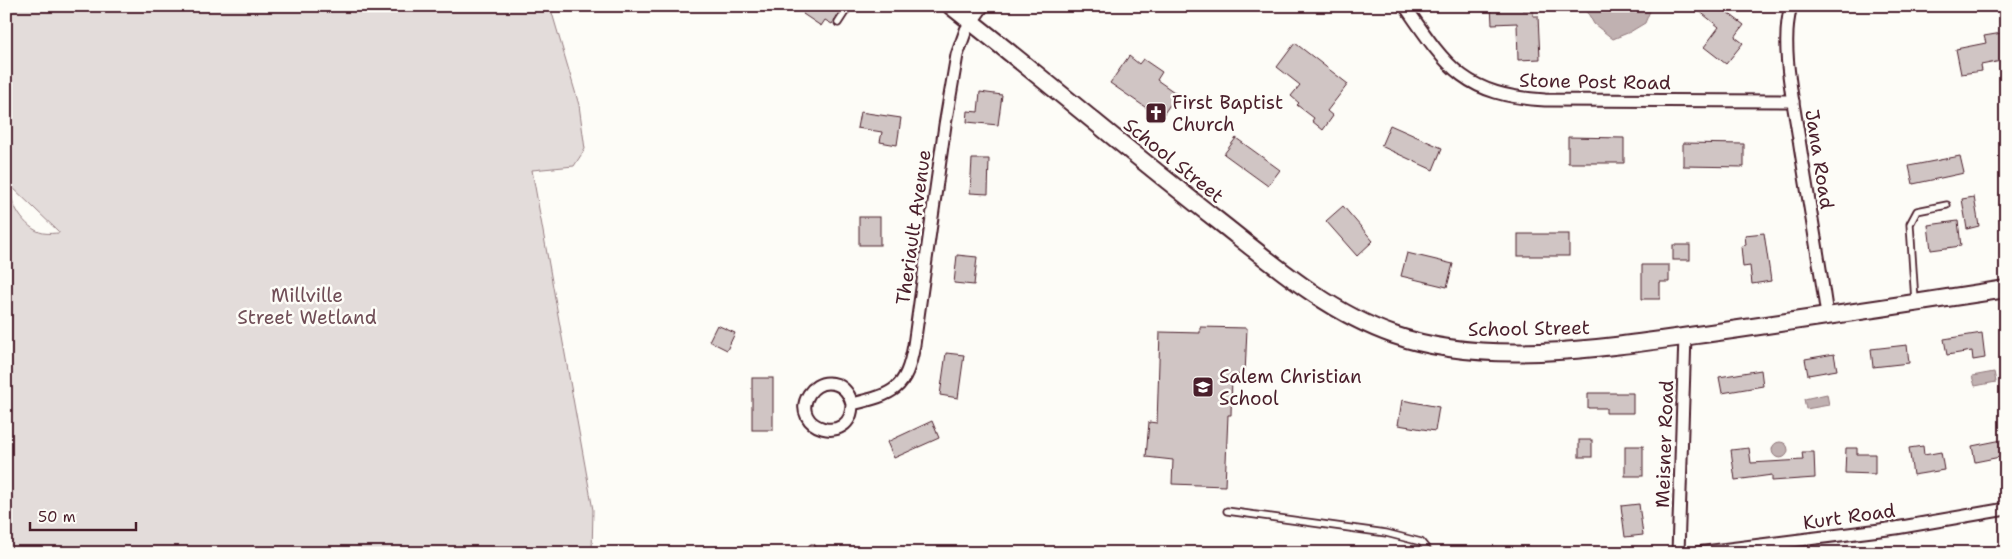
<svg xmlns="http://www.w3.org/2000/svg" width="2012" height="559" viewBox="0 0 2012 559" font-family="'Shantell Sans',sans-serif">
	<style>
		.green { fill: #e3dcda; stroke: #967e82; fill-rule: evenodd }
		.water { fill: #c0b1b1; stroke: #91777b }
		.building { fill: #d0c5c4; stroke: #4a1f2b }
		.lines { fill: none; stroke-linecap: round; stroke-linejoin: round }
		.lane-casing { stroke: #4a1f2b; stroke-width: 9 }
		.street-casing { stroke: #4a1f2b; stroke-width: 15 }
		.secondary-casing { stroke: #4a1f2b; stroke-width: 20 }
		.lane { stroke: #fdfcf7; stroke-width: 5.5 }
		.street { stroke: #fdfcf7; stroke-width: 11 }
		.secondary { stroke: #fdfcf7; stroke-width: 16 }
		.labels { text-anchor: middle; stroke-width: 5; stroke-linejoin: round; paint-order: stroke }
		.street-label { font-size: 19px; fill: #4a1f2b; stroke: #fdfcf7 }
		.poi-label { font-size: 19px; fill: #4a1f2b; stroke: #fdfcf7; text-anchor: start }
		.park-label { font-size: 19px; fill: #704e57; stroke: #fdfcf7 }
	</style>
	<rect width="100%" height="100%" fill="#fdfcf7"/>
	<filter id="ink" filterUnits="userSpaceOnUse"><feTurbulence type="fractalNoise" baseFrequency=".02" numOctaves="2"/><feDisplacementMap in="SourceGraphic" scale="10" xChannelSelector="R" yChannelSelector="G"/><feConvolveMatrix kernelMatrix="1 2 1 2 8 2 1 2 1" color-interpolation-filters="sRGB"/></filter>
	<g filter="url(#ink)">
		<!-- green -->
		<path class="green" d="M6 6H550L579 105 585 149 574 166 532 170 593 510 592 553H6ZM9 184 59 232V233C55 233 48 234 43 233 24 229 9 202 9 184Z"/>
		<!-- water -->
		<g class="water">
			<polygon points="1584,6 1652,6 1645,23 1630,32 1613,39 1594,24"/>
			<polygon points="1994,372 1996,382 1975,386 1972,376"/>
			<polygon points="1827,394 1829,405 1806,409 1804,399"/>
			<circle cx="1780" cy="450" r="8"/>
		</g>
		<!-- building -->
		<g class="building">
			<polygon points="808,6 843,6 832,24 825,20 821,26 803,14"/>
			<polygon points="1491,6 1523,6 1523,10 1533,10 1533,16 1538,16 1540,59 1518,60 1517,23 1492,24"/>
			<polygon points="1693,6 1719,6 1744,25 1735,37 1743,43 1726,64 1704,47 1719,27"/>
			<polygon points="2002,33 2006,60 1981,65 1982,71 1961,74 1956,49 1986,43 1984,36"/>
			<polygon points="1295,43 1348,84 1327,111 1333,116 1323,130 1312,121 1314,118 1297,105 1299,103 1291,96 1300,85 1277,67"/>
			<polygon points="1129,56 1139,64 1143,59 1162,72 1157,80 1177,94 1161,118 1110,83"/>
			<polygon points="980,92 1002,95 998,125 967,122 968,111 978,112"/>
			<polygon points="860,112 901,118 897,145 880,142 882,132 857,128"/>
			<polygon points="1390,125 1442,148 1433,170 1381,146"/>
			<polygon points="1568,137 1624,138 1624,163 1568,163"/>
			<polygon points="1236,138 1280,170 1268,186 1224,154"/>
			<polygon points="1683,143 1744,144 1744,167 1683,166"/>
			<polygon points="1960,156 1964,173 1913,184 1909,166"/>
			<polygon points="972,159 989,159 988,194 970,193"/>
			<polygon points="1974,197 1979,226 1967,229 1962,199"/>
			<polygon points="1343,206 1373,241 1357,256 1326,221"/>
			<rect x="859" y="217" width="21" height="28"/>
			<polygon points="1958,221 1961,246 1931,250 1928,225"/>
			<polygon points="1764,233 1771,281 1752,284 1750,266 1743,267 1741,246 1746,245 1745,235"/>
			<rect x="1518" y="234" width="51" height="22"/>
			<rect x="1673" y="245" width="17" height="15"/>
			<polygon points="1407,253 1453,264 1447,287 1401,276"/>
			<polygon points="957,255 977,257 974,285 954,283"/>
			<polygon points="1642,265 1669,265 1669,282 1660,282 1660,299 1642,299"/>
			<polygon points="717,325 735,333 727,350 709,341"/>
			<polygon points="1200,327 1247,328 1245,375 1232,375 1231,415 1228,415 1225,486 1172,484 1173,460 1146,457 1149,422 1157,423 1160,332 1200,333"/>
			<polygon points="1982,333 1985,358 1973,360 1972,351 1947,355 1944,339"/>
			<polygon points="1907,345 1909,363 1873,367 1871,349"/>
			<polygon points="946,353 964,355 958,398 940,395"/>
			<polygon points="1834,354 1837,370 1808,375 1805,359"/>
			<polygon points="1761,370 1763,386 1722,393 1719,377"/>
			<rect x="752" y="378" width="21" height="52"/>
			<polygon points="1588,393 1633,393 1633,413 1606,413 1606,408 1588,408"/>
			<polygon points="1402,400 1439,407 1435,431 1398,425"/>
			<polygon points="932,421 939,438 894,458 887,442"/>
			<rect x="1579" y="440" width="13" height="17"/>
			<polygon points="2002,440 2005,456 1975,462 1972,446"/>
			<rect x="1625" y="446" width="18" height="30"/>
			<polygon points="1923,446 1924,455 1941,452 1944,470 1913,475 1909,448"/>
			<polygon points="1749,448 1751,463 1803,460 1802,452 1814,452 1815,478 1772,481 1772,475 1735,480 1731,450"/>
			<polygon points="1846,448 1857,448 1857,454 1875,454 1875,474 1845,473"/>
			<polygon points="1639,504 1643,535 1625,537 1621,506"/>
		</g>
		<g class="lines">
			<!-- lane casing -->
			<g class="lane-casing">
				<g id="lane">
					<polyline points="838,23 849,6"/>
					<polyline points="1915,301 1910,224 1917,211 1947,205"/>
					<polyline points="1227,511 1386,533 1421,542 1430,553"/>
					<polyline points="810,553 812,548"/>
				</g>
			</g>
			<!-- street casing -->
			<g class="street-casing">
				<g id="street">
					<path d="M1405 6C1448 69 1465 95 1545 100L1793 101"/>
					<path d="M1791 6C1780 45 1793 99 1799 139 1808 198 1819 257 1827 316"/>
					<path d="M852 404C852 448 788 428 809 394 813 388 820 383 828 383 841 383 849 392 852 404 894 394 906 390 914 345L945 125 957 55 966 30 983 6"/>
					<polyline points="1678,553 1685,336"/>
					<polyline points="1697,553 1896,528 2006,509"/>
				</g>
			</g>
			<!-- secondary casing -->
			<g class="secondary-casing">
				<path id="secondary" d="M951 6C1041 76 1127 150 1217 220 1272 263 1327 312 1394 335 1494 370 1628 344 1732 330 1823 317 1915 303 2006 289"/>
			</g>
			<!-- lane -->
			<use href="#lane" class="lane"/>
			<!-- street -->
			<use href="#street" class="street"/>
			<!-- secondary -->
			<use href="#secondary" class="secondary"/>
		</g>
	</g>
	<!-- icons -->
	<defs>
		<g id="church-square" transform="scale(1.125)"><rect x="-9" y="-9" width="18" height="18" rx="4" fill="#4a1f2b" stroke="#fdfcf7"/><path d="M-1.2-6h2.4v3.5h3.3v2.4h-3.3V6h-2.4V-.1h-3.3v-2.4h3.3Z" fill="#fff"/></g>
		<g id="school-square" transform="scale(1.125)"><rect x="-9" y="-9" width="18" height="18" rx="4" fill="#4a1f2b" stroke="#fdfcf7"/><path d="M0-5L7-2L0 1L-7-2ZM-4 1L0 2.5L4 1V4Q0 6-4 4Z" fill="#fff"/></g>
	</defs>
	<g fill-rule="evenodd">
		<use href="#church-square" x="1156" y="113"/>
		<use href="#school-square" x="1203" y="387"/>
	</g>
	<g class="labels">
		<!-- street labels -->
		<g class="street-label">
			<text transform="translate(1595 81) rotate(1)" y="7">Stone Post Road</text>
			<text transform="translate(1820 159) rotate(81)" y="7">Jana Road</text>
			<text transform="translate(1174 160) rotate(39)" y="7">School Street</text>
			<text transform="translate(913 227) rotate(-82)" y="7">Theriault Avenue</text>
			<text transform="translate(1529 328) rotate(-1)" y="7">School Street</text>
			<text transform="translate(1664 444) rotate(-88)" y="7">Meisner Road</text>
			<text transform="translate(1849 516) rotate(-8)" y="7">Kurt Road</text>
		</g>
		<!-- poi labels -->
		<g class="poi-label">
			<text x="1172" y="109">First Baptist<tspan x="1172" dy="22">Church</tspan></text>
			<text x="1219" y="383">Salem Christian<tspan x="1219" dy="22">School</tspan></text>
		</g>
		<!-- park labels -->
		<g class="park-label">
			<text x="307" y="302">Millville<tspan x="307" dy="22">Street Wetland</tspan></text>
		</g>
	</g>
	<!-- margin -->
	<rect width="2012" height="559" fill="none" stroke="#fdfcf7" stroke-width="25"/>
	<rect x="12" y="12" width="1987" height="534" fill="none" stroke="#4a1f2b" stroke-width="2" filter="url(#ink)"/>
	<!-- scale -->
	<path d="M30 522v8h106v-8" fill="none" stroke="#4a1f2b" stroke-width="2.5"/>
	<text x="38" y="522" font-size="15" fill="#4a1f2b" stroke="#fdfcf7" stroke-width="4" paint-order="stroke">50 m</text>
</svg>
